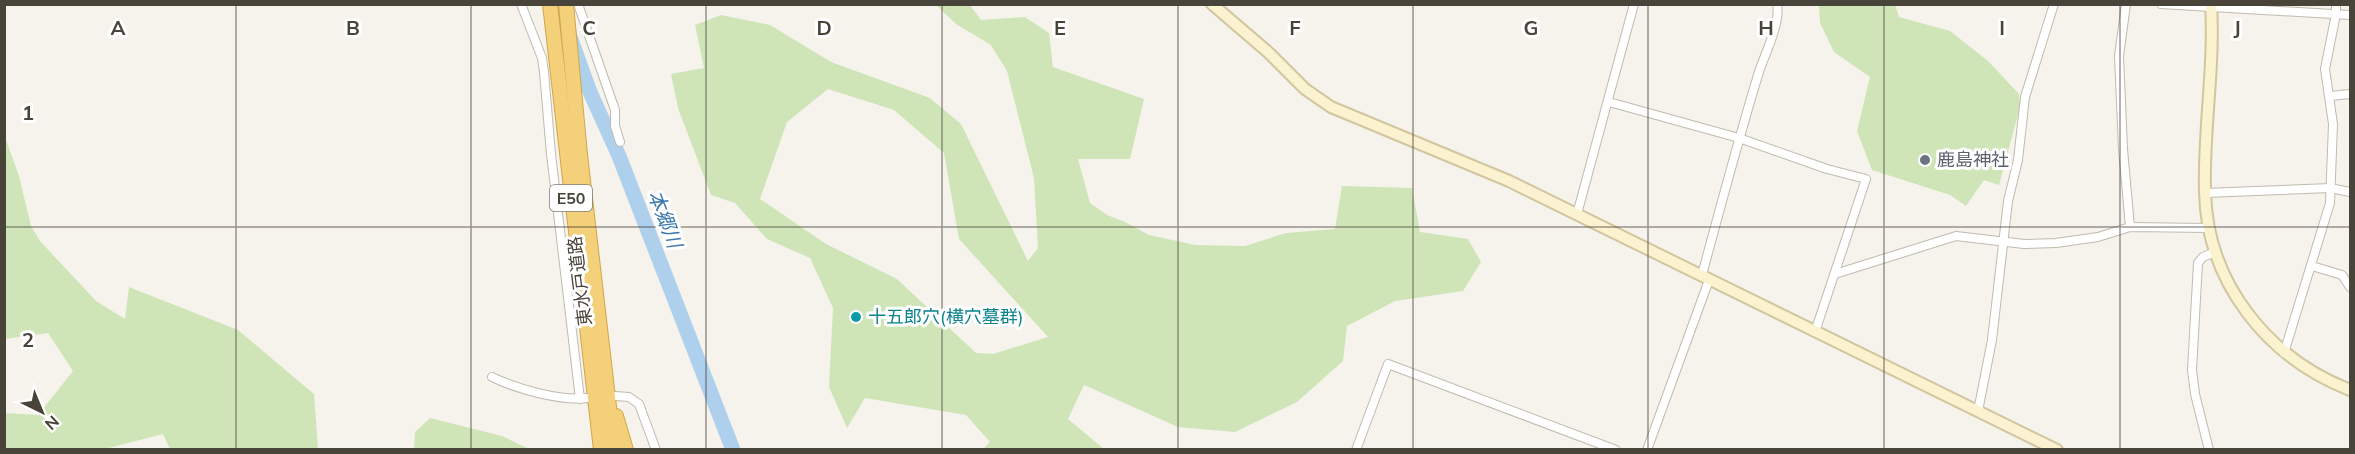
<svg xmlns="http://www.w3.org/2000/svg" width="2355" height="454" viewBox="0 0 2355 454" font-family="Mulish,'Noto Sans JP',sans-serif">
	<style>
		.green { fill: #cfe5b8; fill-rule: evenodd }
		.lines { fill: none; stroke-linecap: round; stroke-linejoin: round }
		.river { stroke: #aed0ec; stroke-width: 15 }
		.street-casing { stroke: #c0bbaf; stroke-width: 10 }
		.secondary-casing { stroke: #d1c69f; stroke-width: 14 }
		.highway-casing { stroke: #d2a648; stroke-width: 16 }
		.street { stroke: #fff; stroke-width: 8 }
		.secondary { stroke: #fbf2d0; stroke-width: 10 }
		.highway { stroke: #f3d079; stroke-width: 14 }
		.grid { fill: none; stroke: #49443a; stroke-width: 1.5; stroke-opacity: 0.55 }
		.worship-dot { fill: #6b7280; stroke: #fff; stroke-width: 2 }
		.culture-dot { fill: #0f9aa8; stroke: #fff; stroke-width: 2 }
		.labels { text-anchor: middle; stroke-width: 6; stroke-linejoin: round; paint-order: stroke }
		.shield { fill: #fff; stroke: #807c75; stroke-width: 1.5 }
		.shield-label { font-size: 16px; font-weight: bold; fill: #49443a }
		.worship-label { font-size: 18px; fill: #5b616d; stroke: #fff; text-anchor: start }
		.street-label { font-size: 18px; fill: #49443a; stroke: #fff }
		.culture-label { font-size: 18px; fill: #0d838f; stroke: #fff; text-anchor: start }
		.water-label { font-size: 20px; font-style: italic; fill: #3a78ae; stroke: #fff }
		.grid-label { font-size: 20px; text-anchor: middle; font-weight: bold; fill: #49443a; stroke: #fff; stroke-width: 6; stroke-linejoin: round; paint-order: stroke }
	</style>
	<rect width="100%" height="100%" fill="#f5f3ec"/>
	<!-- green -->
	<g class="green">
		<path d="M936 5H970L981 20 1025 17 1049 33 1053 67 1144 99 1130 159H1078L1090 203 1107 215 1125 222 1149 235 1195 245 1245 246 1286 233 1335 229 1342 186 1412 188 1420 232 1468 239 1481 262 1463 291 1395 301 1347 326 1343 361 1297 402 1235 432 1178 427 1084 385 1068 419 1104 449H983L990 442 966 415 865 398 847 428 829 387 833 308 810 258 767 239 735 203 711 195 678 108 671 74 704 68 695 25 721 15 770 25 831 62 930 98 961 124 1028 261 1038 248 1034 178 1007 71 991 45 956 24ZM828 89 894 110 944 153 959 239 1048 337 993 354 976 353 897 279 826 244 760 199 787 122Z"/>
		<polygon points="1819,5 1895,5 1899,17 1950,31 1988,61 2019,94 2020,107 1999,185 1984,180 1966,206 1950,195 1872,170 1857,131 1870,77 1834,52 1820,23"/>
		<polygon points="5,137 19,176 31,226 40,241 96,301 125,319 129,287 238,330 314,394 318,449 170,449 163,434 105,449 5,449 5,413 38,415 73,371 48,333 5,339"/>
		<polygon points="430,418 502,436 529,449 414,449 415,432"/>
	</g>
	<g class="lines">
		<!-- river -->
		<polyline class="river" points="558,4 590,92 619,156 733,450"/>
		<!-- street casing -->
		<g class="street-casing">
			<g id="street">
				<polyline points="521,4 542,58 544,72 551,154 580,399"/>
				<polyline points="578,4 615,110 615,126 620,142"/>
				<polyline points="2126,4 2119,56 2123,149 2130,227"/>
				<polyline points="2161,4 2350,15"/>
				<polyline points="2330,96 2350,94"/>
				<polyline points="1609,102 1739,138 1827,169 1866,179 1815,332"/>
				<polyline points="2205,193 2330,188 2350,192"/>
				<polyline points="1577,214 1634,4"/>
				<polyline points="2312,266 2342,275 2350,287"/>
				<polyline points="1835,274 1956,236 2024,244 2056,243 2098,237 2130,227 2209,228"/>
				<path d="M1702 275C1720 208 1738 141 1758 75 1764 55 1781 24 1777 4"/>
				<polyline points="2284,353 2330,203 2333,124 2325,69 2336,14 2336,4"/>
				<path d="M492 377C517 389 559 401 587 398"/>
				<polyline points="615,396 629,397 639,404 656,450"/>
				<polyline points="1978,411 1992,340 2008,201 2018,160 2025,97 2054,4"/>
				<polyline points="1356,450 1388,364 1616,450"/>
				<polyline points="1647,450 1709,280"/>
				<polyline points="2209,450 2195,394 2192,370 2198,263 2203,257 2215,252"/>
			</g>
		</g>
		<!-- secondary casing -->
		<g class="secondary-casing">
			<g id="secondary">
				<polyline points="1212,4 1269,53 1305,89 1331,107 1509,181 2057,450"/>
				<path d="M2211 4C2215 67 2203 130 2205 192 2207 283 2268 358 2350 390"/>
			</g>
		</g>
		<!-- highway casing -->
		<g class="highway-casing">
			<g id="highway">
				<polyline points="550,4 601,450"/>
				<polyline points="566,4 580,155 614,450"/>
				<polyline points="616,416 626,450"/>
			</g>
		</g>
		<!-- street -->
		<use href="#street" class="street"/>
		<!-- secondary -->
		<use href="#secondary" class="secondary"/>
		<!-- highway -->
		<use href="#highway" class="highway"/>
	</g>
	<!-- grid -->
	<path class="grid" d="M236 4V450M471 4V450M706 4V450M942 4V450M1178 4V450M1413 4V450M1648 4V450M1884 4V450M2120 4V450M4 227H2350"/>
	<!-- markers -->
	<circle class="worship-dot" cx="1925" cy="160" r="6"/>
	<circle class="culture-dot" cx="856" cy="317" r="6"/>
	<g class="labels">
		<!-- shield labels -->
		<rect class="shield" x="550" y="185" width="42" height="26" rx="4.5"/>
		<g class="shield-label">
			<text x="571" y="204">E50</text>
		</g>
		<!-- worship labels -->
		<g class="worship-label">
			<text x="1937" y="166">鹿島神社</text>
		</g>
		<!-- street labels -->
		<g class="street-label">
			<text transform="translate(580 281) rotate(-97)" y="6">東水戸道路</text>
		</g>
		<!-- culture labels -->
		<g class="culture-label">
			<text x="868" y="323">十五郎穴(横穴墓群)</text>
		</g>
		<!-- water labels -->
		<g class="water-label">
			<text transform="translate(665 219) rotate(69)" y="7">本郷川</text>
		</g>
	</g>
	<g class="grid-label">
		<text x="118" y="35">A</text>
		<text x="353" y="35">B</text>
		<text x="589" y="35">C</text>
		<text x="824" y="35">D</text>
		<text x="1060" y="35">E</text>
		<text x="1295" y="35">F</text>
		<text x="1531" y="35">G</text>
		<text x="1766" y="35">H</text>
		<text x="2002" y="35">I</text>
		<text x="2237" y="35">J</text>
		<text x="28" y="120">1</text>
		<text x="28" y="347">2</text>
	</g>
	<!-- border -->
	<rect width="2355" height="454" fill="none" stroke="#49443a" stroke-width="12"/>
	<!-- north arrow -->
	<g transform="translate(42 412) rotate(137)" stroke="#ffffff" stroke-width="4.5" paint-order="stroke">
	<path d="M0-4.5L10 22L0 15L-10 22Z" fill="#49443a"/>
	<text y="-9" font-size="16" font-weight="bold" text-anchor="middle" fill="#49443a">N</text>
	</g>
</svg>
